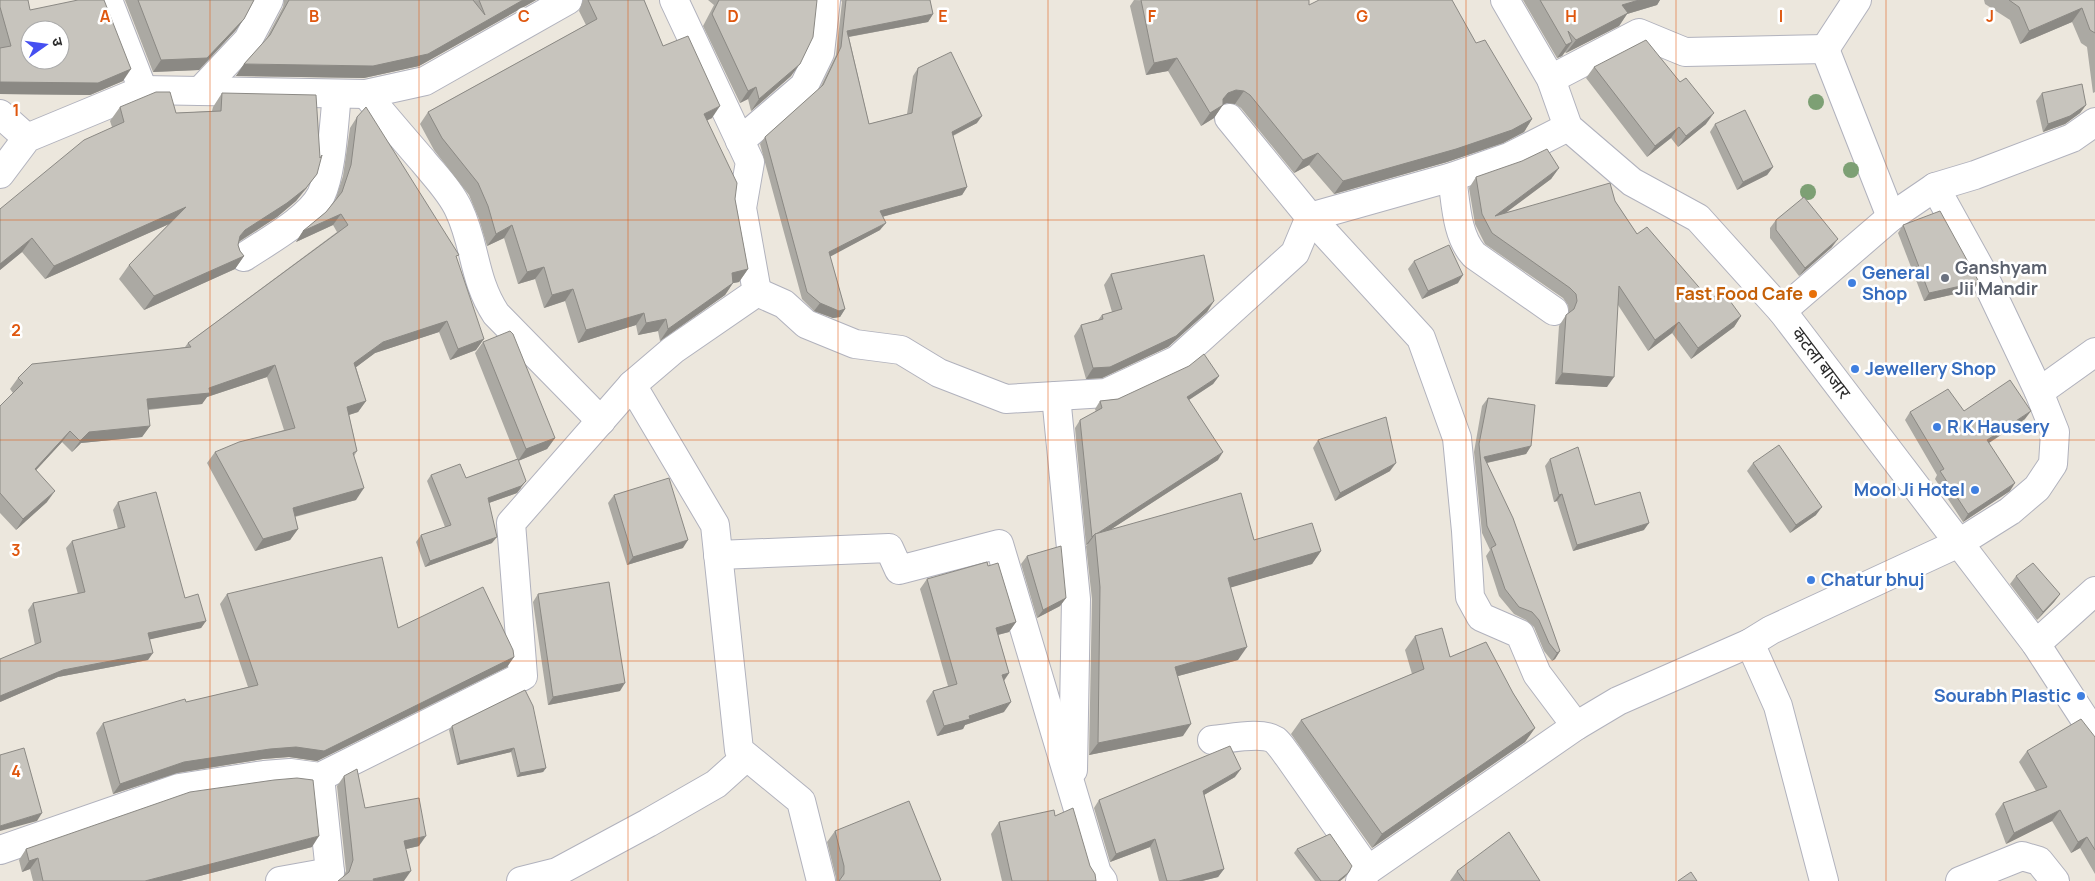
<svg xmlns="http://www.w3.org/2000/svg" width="2095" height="881" viewBox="0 0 2095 881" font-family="Manrope,'Noto Sans Devanagari',sans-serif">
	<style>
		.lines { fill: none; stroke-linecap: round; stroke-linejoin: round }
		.minor-casing { stroke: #b1b2bd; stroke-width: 30 }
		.minor { stroke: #fff; stroke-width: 28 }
		.tree { fill: #7da074 }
		.wall { fill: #aba9a3 }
		.shaded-wall { fill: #8b8984 }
		.building { fill: #c7c4bd; stroke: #8b8984; fill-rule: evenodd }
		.grid { fill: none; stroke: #df570e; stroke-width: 1; stroke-opacity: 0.55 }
		.worship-dot { fill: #6b7280; stroke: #fff; stroke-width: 2 }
		.shop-dot { fill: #3f7fe0; stroke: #fff; stroke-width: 2 }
		.food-dot { fill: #e8710a; stroke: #fff; stroke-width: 2 }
		.labels { text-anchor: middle; stroke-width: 5; stroke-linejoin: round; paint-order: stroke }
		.worship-label { font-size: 18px; font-weight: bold; fill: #5b616d; stroke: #fff; text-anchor: start }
		.shop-label { font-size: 18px; font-weight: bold; fill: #366cbe; stroke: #fff; text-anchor: start }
		.food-label { font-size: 18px; font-weight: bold; fill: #c56008; stroke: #fff; text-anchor: end }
		.street-label { font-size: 18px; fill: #2b2b2b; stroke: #fff }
		.grid-label { font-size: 16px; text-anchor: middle; font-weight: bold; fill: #df570e; stroke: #fff; stroke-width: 5; stroke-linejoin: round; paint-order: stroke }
	</style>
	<rect width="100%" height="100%" fill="#ece7dd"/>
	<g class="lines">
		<!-- minor casing -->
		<g class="minor-casing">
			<g id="minor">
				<polyline points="108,0 143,90"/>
				<polyline points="674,0 750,162 742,208 757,292 673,350 632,385 715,525 739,750 801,801 821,881"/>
				<polyline points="1505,0 1551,79 1568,127 1632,182 1698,218 1782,311 2036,644 2095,735"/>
				<polyline points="1825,49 1891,217"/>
				<polyline points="1825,49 1857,0"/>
				<polyline points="1551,79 1639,33 1685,52 1825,49"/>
				<polyline points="200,91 248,40 269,0"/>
				<path d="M366 94C385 117 404 139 423 161 436 177 451 192 459 210 476 246 473 279 496 314L601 421"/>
				<polyline points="0,114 27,138"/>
				<polyline points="1229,118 1310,217 1421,338 1457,438 1466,531 1470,597 1481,617 1520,634 1537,674 1576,726"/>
				<polyline points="740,141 804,86 820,53 826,0"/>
				<polyline points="0,174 27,138 143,90 366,94 425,81 568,0"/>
				<path d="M1452 177C1456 203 1456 235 1474 255L1554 311"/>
				<polyline points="1310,217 1452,177 1509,157 1568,127"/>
				<path d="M244 257C266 242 309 219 321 195 332 172 334 121 337 94"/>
				<polyline points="757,292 784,304 806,324 855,344 901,350 939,373 1006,399 1106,393 1177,360 1295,253 1310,217"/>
				<polyline points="1782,311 1891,217 1935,187 1975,175 2072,138 2095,122"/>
				<polyline points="2039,392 2095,352"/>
				<polyline points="1056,396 1076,599 1073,770"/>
				<polyline points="718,555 889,548 899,570 999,544 1097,873 1103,881"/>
				<polyline points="1750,643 1778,706 1824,881"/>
				<polyline points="2036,644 2095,591"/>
				<path d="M1212 740C1228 739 1262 731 1275 740 1280 744 1284 751 1288 756L1368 870"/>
				<polyline points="320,777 330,872 321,881"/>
				<polyline points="0,850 179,788 264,775 290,773 320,777 523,676 511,523 632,385"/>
				<polyline points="280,881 330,872"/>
				<polyline points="521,881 557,872 648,823 716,784 746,757"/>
				<polyline points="1360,881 1368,870 1576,726 1618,701 1750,643 1771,630 1959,543 2010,511 2037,488 2053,464 2055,432 2039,392 1981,270 1935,187"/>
				<polyline points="1960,881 2022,856 2039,861 2055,881"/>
			</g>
		</g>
		<!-- minor -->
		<use href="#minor" class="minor"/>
	</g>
	<!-- trees -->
	<g class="tree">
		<circle cx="1816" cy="102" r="8"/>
		<circle cx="1851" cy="170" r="8"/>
		<circle cx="1808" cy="192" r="8"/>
	</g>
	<!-- wall -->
	<g class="wall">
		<polygon points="0,0 30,10 123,81 90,95 0,94"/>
		<polygon points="125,0 254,0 244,19 235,31 199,70 153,72"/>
		<polygon points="284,0 536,0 419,66 364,78 236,76 244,64 265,41 283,7"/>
		<polygon points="583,0 644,0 663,46 712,118 707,120 735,199 748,269 739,282 733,283 725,295 660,341 658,331 638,335 636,325 578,343 565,301 544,308 535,279 518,284 504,238 487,246 479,219 469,195 434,150 420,124 428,112 586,25 579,11"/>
		<polygon points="708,0 817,0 791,76 751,111 748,99 740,103 703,26 714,5"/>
		<polygon points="841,0 930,0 933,14 928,22 849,37 869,124 907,114 913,76 918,68 977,123 953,136 967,187 962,195 882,217 880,230 830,256 845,309 840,317 833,318 814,311 802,299 760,144 765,137 820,88 836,55 842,2"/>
		<polygon points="1134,0 1309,5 1476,43 1532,119 1524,132 1503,143 1447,162 1334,194 1309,165 1294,173 1241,108 1235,104 1227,103 1223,104 1214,118 1201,126 1168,71 1146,75 1130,6"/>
		<polygon points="1523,0 1660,0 1657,5 1627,14 1619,26 1566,53 1565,52 1562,56 1557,58"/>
		<polygon points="1984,0 2095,0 2095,92 2093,93 2087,47 2081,43 2072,22 2020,44 2010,20 1985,4"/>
		<polygon points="1594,67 1680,82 1706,124 1678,147 1671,138 1647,157 1586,78"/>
		<polygon points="222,93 307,188 296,201 277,217 239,242 238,245 240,251 244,256 235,269 144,310 119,279 129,265 169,224 45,279 22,252 0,270 0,209 112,127 110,121 120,107 176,113 212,111 213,107"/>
		<polygon points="2042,93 2086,105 2080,113 2065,124 2043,132 2036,101"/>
		<polygon points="357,117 456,258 476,350 450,360 439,332 375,353 356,367 366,401 358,412 349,415 357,451 354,456 356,500 295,517 298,529 290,540 255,551 207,463 215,452 284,430 267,377 207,397 202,404 148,410 150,426 142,437 81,443 72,452 62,442 36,470 47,502 16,530 0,513 0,406 13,393 10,389 18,378 185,347 188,343 337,232 333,225 296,242 303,231 326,212 335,201 343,176 350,128"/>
		<polygon points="1715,124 1773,167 1767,175 1737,190 1710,132"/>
		<polygon points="1559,168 1551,179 1506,212 1615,201 1637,234 1710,300 1741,316 1734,327 1691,359 1672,333 1648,351 1618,305 1607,387 1555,384 1559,326 1566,315 1569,313 1568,305 1563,298 1485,244 1475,224 1469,188 1476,177"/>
		<polygon points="1776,220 1832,247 1799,276 1770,238 1770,228"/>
		<polygon points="1903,225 1973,290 1924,301 1898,233"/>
		<polygon points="1414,261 1458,283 1422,299 1408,269"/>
		<polygon points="1111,274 1214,301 1207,312 1168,347 1102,378 1086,379 1074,336 1081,325 1098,320 1102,315 1112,312 1104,285"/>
		<polygon points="483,342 555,438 547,449 518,461 521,488 517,493 489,503 492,543 425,567 416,542 421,535 445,527 427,481 431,475 466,478 517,459 475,353"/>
		<polygon points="1219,376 1213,384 1189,400 1218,460 1110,530 1254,540 1321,551 1312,564 1231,587 1238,660 1178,676 1183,736 1089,755 1092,599 1086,546 1088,544 1086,545 1075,428 1080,420 1096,412 1095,409 1100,401 1118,399"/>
		<polygon points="1488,398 1531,446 1526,454 1487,463 1560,651 1555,659 1552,661 1544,651 1534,627 1526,620 1514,614 1499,596 1486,556 1490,550 1482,533 1474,452 1482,406"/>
		<polygon points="1964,411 2025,419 1989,443 2010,491 1963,522 1935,479 1937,475 1905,420 1910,412"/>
		<polygon points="1318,440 1390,471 1335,501 1313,448"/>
		<polygon points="1550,459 1595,505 1644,530 1573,551 1557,501 1554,502 1545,466"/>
		<polygon points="1753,463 1816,515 1790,533 1747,471"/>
		<polygon points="614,495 683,548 627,565 608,503"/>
		<polygon points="118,502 185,598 206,621 201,628 150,639 148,660 58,677 0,702 0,659 35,645 28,610 33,603 78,594 66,548 72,541 118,529 113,510"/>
		<polygon points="1027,556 1066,598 1060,606 1037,618 1021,564"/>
		<polygon points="988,566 1016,622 1009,632 998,635 1009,673 1004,681 1004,712 965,725 963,729 937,736 926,701 933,691 948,686 920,589 927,579"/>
		<polygon points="2016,576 2060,594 2054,602 2037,620 2010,584"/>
		<polygon points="227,594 398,628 514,657 507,667 317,761 289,757 263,759 177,773 113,794 96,733 103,723 248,687 220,604"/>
		<polygon points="538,594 620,691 548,705 533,602"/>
		<polygon points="1415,636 1513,693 1535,728 1525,742 1372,848 1291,734 1301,720 1412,674 1405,650"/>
		<polygon points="525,690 546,768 543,772 517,777 511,752 457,765 449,730 452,726"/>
		<polygon points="2095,737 2095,874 2080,848 2071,853 2052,821 2006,844 1995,814 2003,803 2036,791 2019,762 2027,751"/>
		<polygon points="344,776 365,808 419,846 406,849 343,877 346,871 337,786"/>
		<polygon points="1235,777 1204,795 1224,869 1218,877 1202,881 1159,881 1150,847 1110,862 1094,808 1099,800"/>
		<polygon points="1055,816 1090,866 1096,881 1002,881 991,834 999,822"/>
		<polygon points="835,831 941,881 836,881 836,878 827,842"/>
		<polygon points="312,847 180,881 33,881 30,869 22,872 19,860 26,849"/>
		<polygon points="1297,849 1348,873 1345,877 1340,881 1315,881 1294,853"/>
		<polygon points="1457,871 1540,881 1450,881"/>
	</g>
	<!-- shaded-wall -->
	<g class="shaded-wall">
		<polygon points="523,0 536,0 419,66 364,78 236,76 244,64 373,66"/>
		<polygon points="1639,0 1660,0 1657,5 1627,14 1619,26 1566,53 1576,40 1622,5"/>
		<polygon points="2082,8 2072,22 2020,44 2029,31"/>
		<polygon points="933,14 928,22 842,38 847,31"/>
		<polygon points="244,19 235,31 199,70 153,72 161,60"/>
		<polygon points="1572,42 1562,56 1557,58 1566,45"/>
		<polygon points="1177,58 1168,71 1146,75 1154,63"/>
		<polygon points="800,64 791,76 751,111 759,99"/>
		<polygon points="131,69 123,81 90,95 0,94 0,82"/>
		<polygon points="756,87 748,99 740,103 748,91"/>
		<polygon points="1236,90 1244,91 1235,104 1227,103 1220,106 1223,105 1214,118 1201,126 1210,113 1228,93"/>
		<polygon points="2086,105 2080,113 2065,124 2043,132 2048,124"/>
		<polygon points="720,106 712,118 696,126 704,114"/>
		<polygon points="1714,113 1706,124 1678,147 1686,136"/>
		<polygon points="982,116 977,123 946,139 952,132"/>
		<polygon points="1532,119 1524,132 1503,143 1447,162 1334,194 1343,181"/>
		<polygon points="1679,127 1671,138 1647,157 1655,146"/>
		<polygon points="1318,153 1309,165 1294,173 1303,160"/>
		<polygon points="1773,167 1767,175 1737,190 1743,182"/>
		<polygon points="1559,168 1551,179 1488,226 1495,216"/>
		<polygon points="317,174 296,201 277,217 235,244 240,236 245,230"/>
		<polygon points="967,187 962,195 874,219 880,211"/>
		<polygon points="186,207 176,221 45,279 54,266"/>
		<polygon points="341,214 333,225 296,242 303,231"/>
		<polygon points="886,223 880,230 824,260 829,252"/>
		<polygon points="512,225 504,238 487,246 496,234"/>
		<polygon points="32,238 22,252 0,270 0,264"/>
		<polygon points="1838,239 1832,247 1799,276 1805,268"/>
		<polygon points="244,256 235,269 144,310 154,296"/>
		<polygon points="544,267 535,279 518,284 527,272"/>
		<polygon points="748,269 739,282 723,285 732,273"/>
		<polygon points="1463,275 1458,283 1422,299 1428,291"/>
		<polygon points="1979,282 1973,290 1924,301 1929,293"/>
		<polygon points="733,283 725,295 660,341 668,329"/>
		<polygon points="573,289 565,301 544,308 552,295"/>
		<polygon points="1214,301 1207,312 1168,347 1102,378 1086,379 1093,368"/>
		<polygon points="820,303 845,309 840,317 833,318 814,311"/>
		<polygon points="644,313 636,325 578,343 586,330"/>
		<polygon points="1741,316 1734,327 1691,359 1698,348"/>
		<polygon points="666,319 658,331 638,335 646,323"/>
		<polygon points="447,321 439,332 375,353 347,374 354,363 383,342"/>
		<polygon points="1679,322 1672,333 1648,351 1655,340"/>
		<polygon points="484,339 476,350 450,360 458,349"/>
		<polygon points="275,365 267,377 207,397 202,404 139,410 147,399 209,388"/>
		<polygon points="1562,373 1614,377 1607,387 1555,384"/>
		<polygon points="1219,376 1213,384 1181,405 1187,397"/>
		<polygon points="366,401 358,412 339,418 347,407"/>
		<polygon points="2031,411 2025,419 1981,448 1987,440"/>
		<polygon points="150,426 142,437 81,443 72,452 80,441 89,432"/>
		<polygon points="70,431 62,442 27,480 35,469"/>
		<polygon points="555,438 547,449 518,461 526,449"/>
		<polygon points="1531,446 1526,454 1481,464 1484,457"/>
		<polygon points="1223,452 1218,460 1096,539 1095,535"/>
		<polygon points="1396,463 1390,471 1335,501 1340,493"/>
		<polygon points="526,481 517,493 483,505 488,498"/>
		<polygon points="2015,483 2010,491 1963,522 1968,514"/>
		<polygon points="364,488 356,500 285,519 293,508"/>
		<polygon points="55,491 47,502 16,530 23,519"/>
		<polygon points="1562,494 1557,501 1554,502 1559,495"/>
		<polygon points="1822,507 1816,515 1790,533 1796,525"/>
		<polygon points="1649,523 1644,530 1573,551 1577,545"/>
		<polygon points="298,529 290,540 255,551 263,539"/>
		<polygon points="1094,536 1088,544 1086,545 1092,537"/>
		<polygon points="497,537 492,543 425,567 430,561"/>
		<polygon points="688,540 683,548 627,565 633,557"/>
		<polygon points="1321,551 1312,564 1219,591 1228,578"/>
		<polygon points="2060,594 2054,602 2037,620 2043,612"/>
		<polygon points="1066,598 1060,606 1037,618 1043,610"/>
		<polygon points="206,621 201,628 143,641 148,633"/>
		<polygon points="1016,622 1009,632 989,637 996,628"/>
		<polygon points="1247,647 1238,660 1167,679 1175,667"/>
		<polygon points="1560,651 1555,659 1552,661 1557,653"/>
		<polygon points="153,653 148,660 58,677 0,702 0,696 63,670"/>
		<polygon points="514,657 507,667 317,761 289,757 263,759 177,773 113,794 120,784 184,762"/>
		<polygon points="1009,673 1002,683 1002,675"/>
		<polygon points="625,683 620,691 548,705 553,697"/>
		<polygon points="1011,702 1004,712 965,725 963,729 937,736 944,726 969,716"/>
		<polygon points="1191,724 1183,736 1089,755 1098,743"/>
		<polygon points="1535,728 1525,742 1372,848 1382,834"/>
		<polygon points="514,748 511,752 457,765 460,761"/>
		<polygon points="546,768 543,772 517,777 520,773"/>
		<polygon points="1241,769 1235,777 1197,799 1203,791"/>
		<polygon points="2060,810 2052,821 2006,844 2014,833"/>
		<polygon points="42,813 37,821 0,831 0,826"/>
		<polygon points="319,836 312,847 180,881 145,881"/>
		<polygon points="426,836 419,846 397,851 404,841"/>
		<polygon points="2087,837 2080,848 2071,853 2078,842"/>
		<polygon points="1155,839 1150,847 1110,862 1116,854"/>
		<polygon points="38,858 30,869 22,872 29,861"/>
		<polygon points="1224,869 1218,877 1202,881 1179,881"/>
		<polygon points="411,871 404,881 372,881 373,879"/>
		<polygon points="1348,873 1345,877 1340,881 1338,881"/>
	</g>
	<!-- building -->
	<g class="building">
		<path d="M0 0H28L30 10 78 0H104L131 69 98 83 0 82V48L11 46 0 7ZM30 30H60V60H30Z"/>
		<polygon points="138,0 254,0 244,19 207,58 161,60"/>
		<polygon points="289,0 473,0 485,15 479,0 523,0 428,54 373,66 244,64 270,35"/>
		<polygon points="588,0 644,0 663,46 688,36 720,106 704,114 737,183 735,199 748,269 732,273 733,283 668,329 666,319 646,323 644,313 586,330 573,289 552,295 544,267 527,272 512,225 496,234 488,206 478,183 442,138 428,112 597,19"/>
		<polygon points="719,0 817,0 813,37 800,64 759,99 756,87 748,91 712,14"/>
		<polygon points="846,0 930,0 933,14 847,31 869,124 912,113 918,68 951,52 982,116 952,132 967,187 880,211 886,223 829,252 845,309 839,311 820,303 807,292 765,137 823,85 841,47"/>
		<polygon points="1141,0 1309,0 1309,5 1319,0 1452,0 1476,43 1485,40 1532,119 1512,130 1456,149 1343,181 1318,153 1303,160 1250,95 1244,91 1236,90 1228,93 1223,99 1223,105 1210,113 1177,58 1154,63"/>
		<polygon points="1540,0 1639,0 1622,5 1628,13 1576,40 1568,31 1572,42 1566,45"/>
		<polygon points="2009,0 2095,0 2095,33 2090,30 2082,8 2029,31 2019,7"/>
		<polygon points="1646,40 1680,82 1686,78 1714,113 1686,136 1679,127 1655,146 1594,67"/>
		<polygon points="2082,84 2086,105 2070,116 2048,124 2042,93"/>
		<polygon points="156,92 170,92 176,113 221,111 222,93 316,95 320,158 322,155 317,174 306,188 287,203 245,230 240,236 238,245 240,251 244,256 154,296 129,265 186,207 54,266 32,238 0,264 0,209 84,140 124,122 120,107"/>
		<polygon points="366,107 459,255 456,256 484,339 458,349 447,321 383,342 354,363 366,401 347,407 357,451 353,453 364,488 293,508 298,529 263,539 215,452 239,442 295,428 275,365 209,388 210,393 147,399 150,426 89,432 80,441 70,431 35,469 55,491 23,519 0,493 0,406 23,383 18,378 32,364 191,347 188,343 348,225 341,214 303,231 326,212 342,192 351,165 357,117"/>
		<polygon points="1745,110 1773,167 1743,182 1715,124"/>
		<polygon points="1547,149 1559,168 1495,216 1610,183 1615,201 1637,234 1647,227 1710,300 1722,290 1741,316 1698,348 1679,322 1655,340 1619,286 1614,377 1562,373 1566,315 1574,309 1577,301 1576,294 1570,288 1492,233 1482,214 1476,177 1522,161"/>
		<polygon points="1804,197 1838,239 1805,268 1776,230 1776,220"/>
		<polygon points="1940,211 1979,282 1929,293 1903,225"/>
		<polygon points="1449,245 1463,275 1428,291 1414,261"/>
		<polygon points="1204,255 1214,301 1176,336 1110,367 1093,368 1081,325 1103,319 1102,315 1122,309 1111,274"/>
		<polygon points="510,331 513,334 555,438 526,449 483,342"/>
		<polygon points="1204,354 1219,376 1187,397 1223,452 1098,533 1095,534 1092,537 1080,420 1102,408 1100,401 1118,399 1189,366"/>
		<polygon points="2010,380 2031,411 1987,440 2015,483 1968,514 1940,471 1944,469 1910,412 1948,389 1964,411"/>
		<polygon points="1488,398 1535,405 1531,446 1484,457 1513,518 1560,651 1557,653 1549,643 1539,620 1532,612 1519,607 1505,589 1491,548 1496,545 1487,526 1479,444"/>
		<polygon points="1386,417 1396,463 1340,493 1318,440"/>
		<polygon points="1779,445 1822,507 1796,525 1753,463"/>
		<polygon points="1578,447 1595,505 1640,492 1649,523 1577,545 1562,494 1559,495 1550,459"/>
		<polygon points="518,459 526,481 521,486 488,498 497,537 430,561 421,535 451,525 431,475 460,464 466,478"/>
		<polygon points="669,478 688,540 633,557 614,495"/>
		<polygon points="156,492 185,598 198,594 206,621 148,633 153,653 63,670 0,696 0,659 41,642 33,603 85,592 72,541 125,527 118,502"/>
		<polygon points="1241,493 1254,540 1312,523 1321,551 1228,578 1247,647 1175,667 1191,724 1098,743 1100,587 1095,534"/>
		<polygon points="1061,546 1066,598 1043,610 1027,556"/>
		<polygon points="382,557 398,628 483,587 513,650 514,657 324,751 296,747 270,749 184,762 120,784 103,723 185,699 186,702 258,685 227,594"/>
		<polygon points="987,562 988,566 998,563 1016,622 996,628 1009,673 1002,675 1011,702 969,716 970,719 944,726 933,691 957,684 927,579"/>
		<polygon points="2033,563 2060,594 2043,612 2016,576"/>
		<polygon points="609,582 625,683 553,697 538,594"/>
		<polygon points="1442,628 1450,657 1486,642 1513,693 1535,728 1382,834 1301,720 1424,669 1415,636"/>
		<polygon points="525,690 533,706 546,768 520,773 514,748 460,761 452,726"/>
		<polygon points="2081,719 2095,737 2095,850 2087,837 2078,842 2060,810 2014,833 2003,803 2047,787 2027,751"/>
		<polygon points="1230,746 1241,769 1203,791 1224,869 1179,881 1167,881 1155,839 1116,854 1099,800"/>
		<polygon points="24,748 42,813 0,826 0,755"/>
		<polygon points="357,769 365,808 419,798 426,836 404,841 411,871 373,879 374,881 338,881 349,872 353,860 344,776"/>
		<polygon points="297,778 313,780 319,836 145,881 43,881 38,858 29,861 26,849 190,792 274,780"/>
		<polygon points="909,801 941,880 939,881 839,881 844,874 844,866 835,831"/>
		<polygon points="1073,808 1090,866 1095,874 1096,881 1012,881 999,822 1054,810 1055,816"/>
		<polygon points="1509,832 1540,881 1464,881 1457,871"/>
		<polygon points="1330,834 1352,866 1348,873 1338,881 1321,881 1297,849"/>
		<polygon points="1691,872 1697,881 1678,881"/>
	</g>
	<!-- grid -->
	<path class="grid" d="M210 0V881M419 0V881M628 0V881M838 0V881M1048 0V881M1257 0V881M1466 0V881M1676 0V881M1886 0V881M0 220H2095M0 440H2095M0 661H2095"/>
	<!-- markers -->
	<circle class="worship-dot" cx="1945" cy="278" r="5"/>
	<g class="shop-dot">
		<circle cx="1852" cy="283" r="5"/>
		<circle cx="1855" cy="369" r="5"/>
		<circle cx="1937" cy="427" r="5"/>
		<circle cx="1975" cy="490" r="5"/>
		<circle cx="1811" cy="580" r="5"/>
		<circle cx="2081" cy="696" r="5"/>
	</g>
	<circle class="food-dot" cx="1813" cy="294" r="5"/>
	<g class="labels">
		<!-- worship labels -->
		<g class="worship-label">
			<text x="1955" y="274">Ganshyam<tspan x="1955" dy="21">Jii Mandir</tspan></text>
		</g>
		<!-- shop labels -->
		<g class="shop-label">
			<text x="1862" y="279">General<tspan x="1862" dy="21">Shop</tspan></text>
			<text x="1865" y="375">Jewellery Shop</text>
			<text x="1947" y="433">R K Hausery</text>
			<text x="1965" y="496" text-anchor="end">Mool Ji Hotel</text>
			<text x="1821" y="586">Chatur bhuj</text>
			<text x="2071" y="702" text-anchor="end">Sourabh Plastic</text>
		</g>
		<!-- food labels -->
		<g class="food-label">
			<text x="1803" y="300">Fast Food Cafe</text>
		</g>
		<!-- street labels -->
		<g class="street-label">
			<text transform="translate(1821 363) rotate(53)" y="6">कटला बाजार</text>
		</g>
	</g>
	<g class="grid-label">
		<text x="105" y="22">A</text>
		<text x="314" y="22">B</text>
		<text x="524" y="22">C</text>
		<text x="733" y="22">D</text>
		<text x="943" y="22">E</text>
		<text x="1152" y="22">F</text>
		<text x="1362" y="22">G</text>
		<text x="1571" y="22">H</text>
		<text x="1781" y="22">I</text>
		<text x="1990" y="22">J</text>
		<text x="16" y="116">1</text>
		<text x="16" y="336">2</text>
		<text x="16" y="556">3</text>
		<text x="16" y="777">4</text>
	</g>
	<!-- north arrow -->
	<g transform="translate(45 45) rotate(76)"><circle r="24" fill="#ffffff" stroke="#aaaaaa"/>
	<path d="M0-4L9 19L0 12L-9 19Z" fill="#454ff1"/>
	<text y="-8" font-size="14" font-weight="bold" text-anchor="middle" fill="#2b2b2b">उ</text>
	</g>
</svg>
